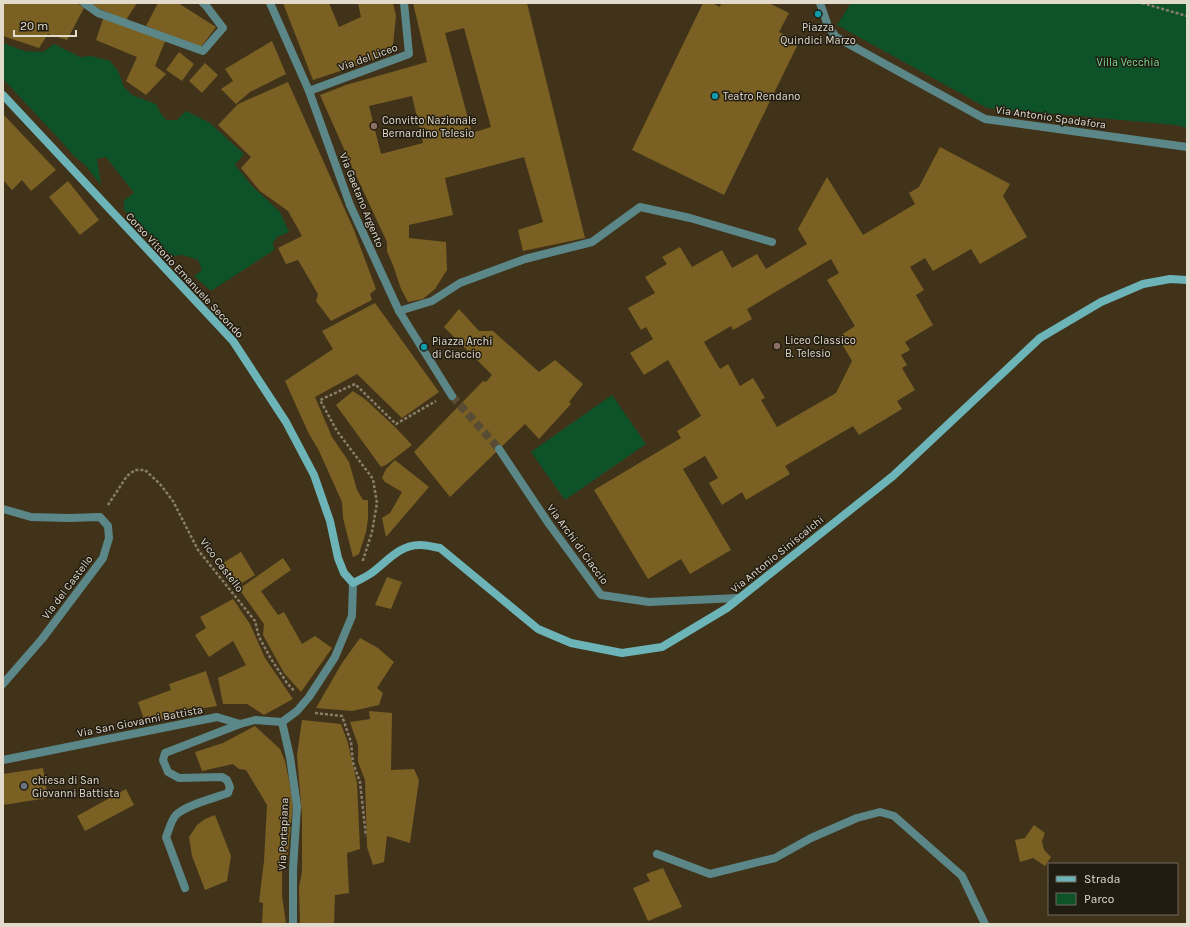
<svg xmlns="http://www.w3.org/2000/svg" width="1190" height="927" viewBox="0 0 1190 927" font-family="Karla,sans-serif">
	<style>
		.green { fill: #0e5229 }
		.building { fill: #7b6023; fill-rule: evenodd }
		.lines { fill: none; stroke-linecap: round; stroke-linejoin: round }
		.street-tunnel { stroke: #584c34; stroke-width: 8; stroke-dasharray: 8 4; stroke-linecap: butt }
		.path { stroke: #897e69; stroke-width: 2.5; stroke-dasharray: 3 2; stroke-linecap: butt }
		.lane { stroke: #5b8789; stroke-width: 8 }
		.street { stroke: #5b8789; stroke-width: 8 }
		.secondary { stroke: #6cb4b8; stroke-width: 8 }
		.culture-dot { fill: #0f9aa8; stroke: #211c11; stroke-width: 1.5 }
		.education-dot { fill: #8d6e63; stroke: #211c11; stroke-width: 1.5 }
		.worship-dot { fill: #6b7280; stroke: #211c11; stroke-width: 1.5 }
		.labels { text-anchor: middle; stroke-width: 3; stroke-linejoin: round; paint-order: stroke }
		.poi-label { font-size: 11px; fill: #e2dacb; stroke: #211c11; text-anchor: start }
		.street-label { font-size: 11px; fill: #e2dacb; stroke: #211c11 }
		.park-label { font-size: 11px; fill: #79dc96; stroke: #211c11 }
	</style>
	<rect width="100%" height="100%" fill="#403319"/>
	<!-- green -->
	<g class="green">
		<polygon points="851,3 1187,3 1187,128 1176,125 987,108 837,25"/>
		<polygon points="3,43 24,51 43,52 54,44 80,57 91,56 110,61 118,71 124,87 132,95 156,104 160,112 166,120 177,120 186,111 210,123 244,154 235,165 252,186 280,212 289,232 277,237 273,243 274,250 211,291 194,276 202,270 198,260 183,255 172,256 124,210 124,200 134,193 106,157 97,159 101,185 86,166 73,155 61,141 3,79"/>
		<polygon points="612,395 646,444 565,500 531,452"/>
	</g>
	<!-- building -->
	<g class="building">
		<polygon points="3,3 77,3 84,8 67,40 48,34 39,48 3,36"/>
		<polygon points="90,3 137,3 126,20 93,6"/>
		<polygon points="158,3 178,3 216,27 201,47 146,26"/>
		<polygon points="283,3 329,3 339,27 361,17 358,3 393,3 396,16 392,54 313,80"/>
		<path d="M413 3H527L585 238 523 251 518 230 543 222 524 157 445 178 453 215 409 225V238L446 242 447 270 435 289 423 299 408 302 401 289 394 268 387 251V242L352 167 320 95 346 85 427 62ZM464 28 491 127 472 133 445 33ZM412 96 423 143 381 154 369 106Z"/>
		<polygon points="703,3 712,3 720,7 721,3 769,3 789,13 779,32 799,42 724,195 632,150"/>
		<polygon points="103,19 166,39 155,66 166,74 146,95 126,81 137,57 96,40"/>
		<polygon points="272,41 286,74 250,92 236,104 221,89 233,81 225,69"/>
		<polygon points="179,52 194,64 182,81 166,70"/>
		<polygon points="205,63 218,75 202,93 189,81"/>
		<polygon points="288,82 354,230 376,289 370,294 372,300 331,321 316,301 318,294 298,260 286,264 278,248 302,236 288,211 260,191 241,168 251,157 218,125 238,104"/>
		<polygon points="3,114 56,170 31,191 22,180 12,190 3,180"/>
		<path d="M940 147 1010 184 1003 196 1027 237 980 264 971 249 933 271 925 258 910 267 924 290 916 295 933 325 905 342 910 350 901 355 907 365 902 368 915 390 897 401 902 409 859 435 853 426 785 466 790 474 746 500 742 492 722 505 709 483 718 478 705 456 683 469 731 550 690 574 681 559 648 579 594 490 681 438 677 431 701 416 668 360 644 375 630 353 653 339 646 327 641 330 628 308 655 293 645 277 667 264 662 257 680 247 692 267 722 250 732 268 757 254 766 269 807 244 798 229 827 177 863 235 915 204 909 193 919 187ZM831 259 839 273 827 280 855 326 838 337 852 361 836 393 777 427 761 400 765 398 753 378 740 386 728 364 720 369 704 342 731 326 733 330 752 319 747 309Z"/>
		<polygon points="68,181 99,220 80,235 49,197"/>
		<polygon points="375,303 439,392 402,418 357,374 315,397 332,437 349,462 357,490 363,500 368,500 368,519 366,532 359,554 353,557 343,518 342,502 319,451 308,432 285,381 333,349 322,331"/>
		<polygon points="459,309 479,331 493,331 539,372 555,360 583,384 569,402 571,404 539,439 525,424 450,497 414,452 483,381 486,382 492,375 444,327"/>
		<polygon points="353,391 366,400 397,429 412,445 386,465 381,467 336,405"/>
		<polygon points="395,460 429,487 386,537 382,518 390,513 402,492 385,482 382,478 386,469"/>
		<polygon points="241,552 255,575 237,586 223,563"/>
		<polygon points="283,558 291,570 261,591 278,615 284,612 302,644 315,636 332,648 301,692 284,673 263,635 264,624 239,589"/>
		<polygon points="387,577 402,582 391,609 375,605"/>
		<polygon points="233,599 250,624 265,658 293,699 264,715 247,704 223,704 218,678 246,665 233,641 209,657 195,635 206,628 200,617"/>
		<polygon points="360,638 378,648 394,662 377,688 383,693 379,705 352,711 316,708 342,663"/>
		<polygon points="206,671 217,706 185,711 146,725 138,702 171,690 169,684"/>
		<polygon points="369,711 392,713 391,770 414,769 419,780 410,843 387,836 384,862 373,865 367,847 365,780 358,762 358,745 350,722 370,719"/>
		<polygon points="302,720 341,724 348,743 357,783 360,849 347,853 349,893 335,895 334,924 300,924 299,887 302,872 302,816 297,755"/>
		<polygon points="255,726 280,749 285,761 289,780 293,805 287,861 282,861 282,895 286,924 262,924 263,903 259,902 264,861 267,805 246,770 239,769 233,764 202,771 195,752 223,743"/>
		<polygon points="43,768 48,798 3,805 3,774"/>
		<polygon points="126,789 134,805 85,831 77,816"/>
		<polygon points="215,815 231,856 227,881 205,890 192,856 189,837 197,825 205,819"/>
		<polygon points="1034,825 1045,833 1042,841 1044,850 1051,857 1045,866 1033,858 1020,862 1015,840 1025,838"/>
		<polygon points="663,868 682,907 648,921 633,888 650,881 646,874"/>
	</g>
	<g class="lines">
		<!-- street-tunnel -->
		<polyline class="street-tunnel" points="452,396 499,449"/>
		<!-- path -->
		<g class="path">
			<polyline points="1142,3 1187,16"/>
			<polyline points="108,505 127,476 135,470 145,470 160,484 173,501 198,550 255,621 259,637 271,659 287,683 295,692"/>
			<polyline points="363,561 363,560 372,532 377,503 373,479 337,431 320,400 355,384 396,424 436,401"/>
			<polyline points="315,713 342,716 351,742 353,763 360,782 366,836"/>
		</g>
		<!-- lane -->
		<g class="lane">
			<polyline points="657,854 710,874 775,858 811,838 857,818 880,812 894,816 962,876 985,924"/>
			<path d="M185 888 166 837C169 830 171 820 176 815 185 805 215 798 228 793L230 787 227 780 222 777 179 778 168 772 163 760 165 753 240 724"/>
		</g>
		<!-- street -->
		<g class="street">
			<polyline points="84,3 98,13 203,51 223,28 207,7 203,3"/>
			<polyline points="270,3 309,91 350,205 399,311 452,396"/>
			<polyline points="820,3 828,26 836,37 985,119 1187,147"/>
			<polyline points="309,91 409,54 404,3"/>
			<polyline points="399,311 432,301 460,283 525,259 592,242 640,207 690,218 772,242"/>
			<polyline points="499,449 549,524 601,595 649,602 739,598"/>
			<polyline points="3,509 31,517 69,518 100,517 108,526 109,538 103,558 42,639 3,684"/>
			<polyline points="282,722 290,757 297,806 293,870 293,924"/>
			<polyline points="282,722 297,711 309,697 335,657 352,616 353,583"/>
			<polyline points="3,760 217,717 240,724 255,720 282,722"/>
		</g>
		<!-- secondary -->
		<path class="secondary" d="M3 95 233 341 286 422 314 475 330 521 338 558 344 573 353 583C359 580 364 578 370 574 386 563 399 544 421 545 427 545 433 547 440 548L538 629 571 643 622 653 662 647 727 608 893 476 1040 338 1101 302 1143 284 1170 279 1187 280"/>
	</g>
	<!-- markers -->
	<g class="culture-dot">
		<circle cx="818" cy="14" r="4"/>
		<circle cx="715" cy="96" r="4"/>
		<circle cx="424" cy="347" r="4"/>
	</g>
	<g class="education-dot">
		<circle cx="374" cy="126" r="4"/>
		<circle cx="777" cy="346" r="4"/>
	</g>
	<circle class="worship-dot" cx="24" cy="786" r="4"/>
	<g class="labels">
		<!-- poi labels -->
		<g class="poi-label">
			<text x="818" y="31" text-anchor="middle">Piazza<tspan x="818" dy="13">Quindici Marzo</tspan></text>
			<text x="723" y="100">Teatro Rendano</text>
			<text x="382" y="124">Convitto Nazionale<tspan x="382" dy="13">Bernardino Telesio</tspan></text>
			<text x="785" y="344">Liceo Classico<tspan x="785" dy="13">B. Telesio</tspan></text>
			<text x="432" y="345">Piazza Archi<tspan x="432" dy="13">di Ciaccio</tspan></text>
			<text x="32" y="784">chiesa di San<tspan x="32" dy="13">Giovanni Battista</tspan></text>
		</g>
		<!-- street labels -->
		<g class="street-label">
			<text transform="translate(368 57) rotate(-20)" y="4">Via del Liceo</text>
			<text transform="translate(1051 117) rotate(8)" y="4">Via Antonio Spadafora</text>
			<text transform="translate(362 200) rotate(68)" y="4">Via Gaetano Argento</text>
			<text transform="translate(185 275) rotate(47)" y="4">Corso Vittorio Emanuele Secondo</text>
			<text transform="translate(578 544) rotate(54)" y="4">Via Archi di Ciaccio</text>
			<text transform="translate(777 554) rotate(-39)" y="4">Via Antonio Siniscalchi</text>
			<text transform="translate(222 565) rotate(53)" y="4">Vico Castello</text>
			<text transform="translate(67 587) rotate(-53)" y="4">Via del Castello</text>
			<text transform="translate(140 721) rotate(-11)" y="4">Via San Giovanni Battista</text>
			<text transform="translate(283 834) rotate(-88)" y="4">Via Portapiana</text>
		</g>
		<!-- park labels -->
		<g class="park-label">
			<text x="1128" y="66">Villa Vecchia</text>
		</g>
	</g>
	<!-- border -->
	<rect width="1190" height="927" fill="none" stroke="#e2dacb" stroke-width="8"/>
	<!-- legend -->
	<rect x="1048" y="863" width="130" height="52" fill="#211c11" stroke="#6e685b"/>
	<rect x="1056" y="876" width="20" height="6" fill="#6cb4b8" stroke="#6e685b"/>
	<text x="1084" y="883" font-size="12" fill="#e2dacb">Strada</text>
	<rect x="1056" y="893" width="20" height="12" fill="#0e5229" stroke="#6e685b"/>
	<text x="1084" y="903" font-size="12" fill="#e2dacb">Parco</text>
	<!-- scale -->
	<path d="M14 30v6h62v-6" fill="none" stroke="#e2dacb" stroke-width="2"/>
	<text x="20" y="30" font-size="12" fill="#e2dacb" stroke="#211c11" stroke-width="3" paint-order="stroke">20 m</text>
</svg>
